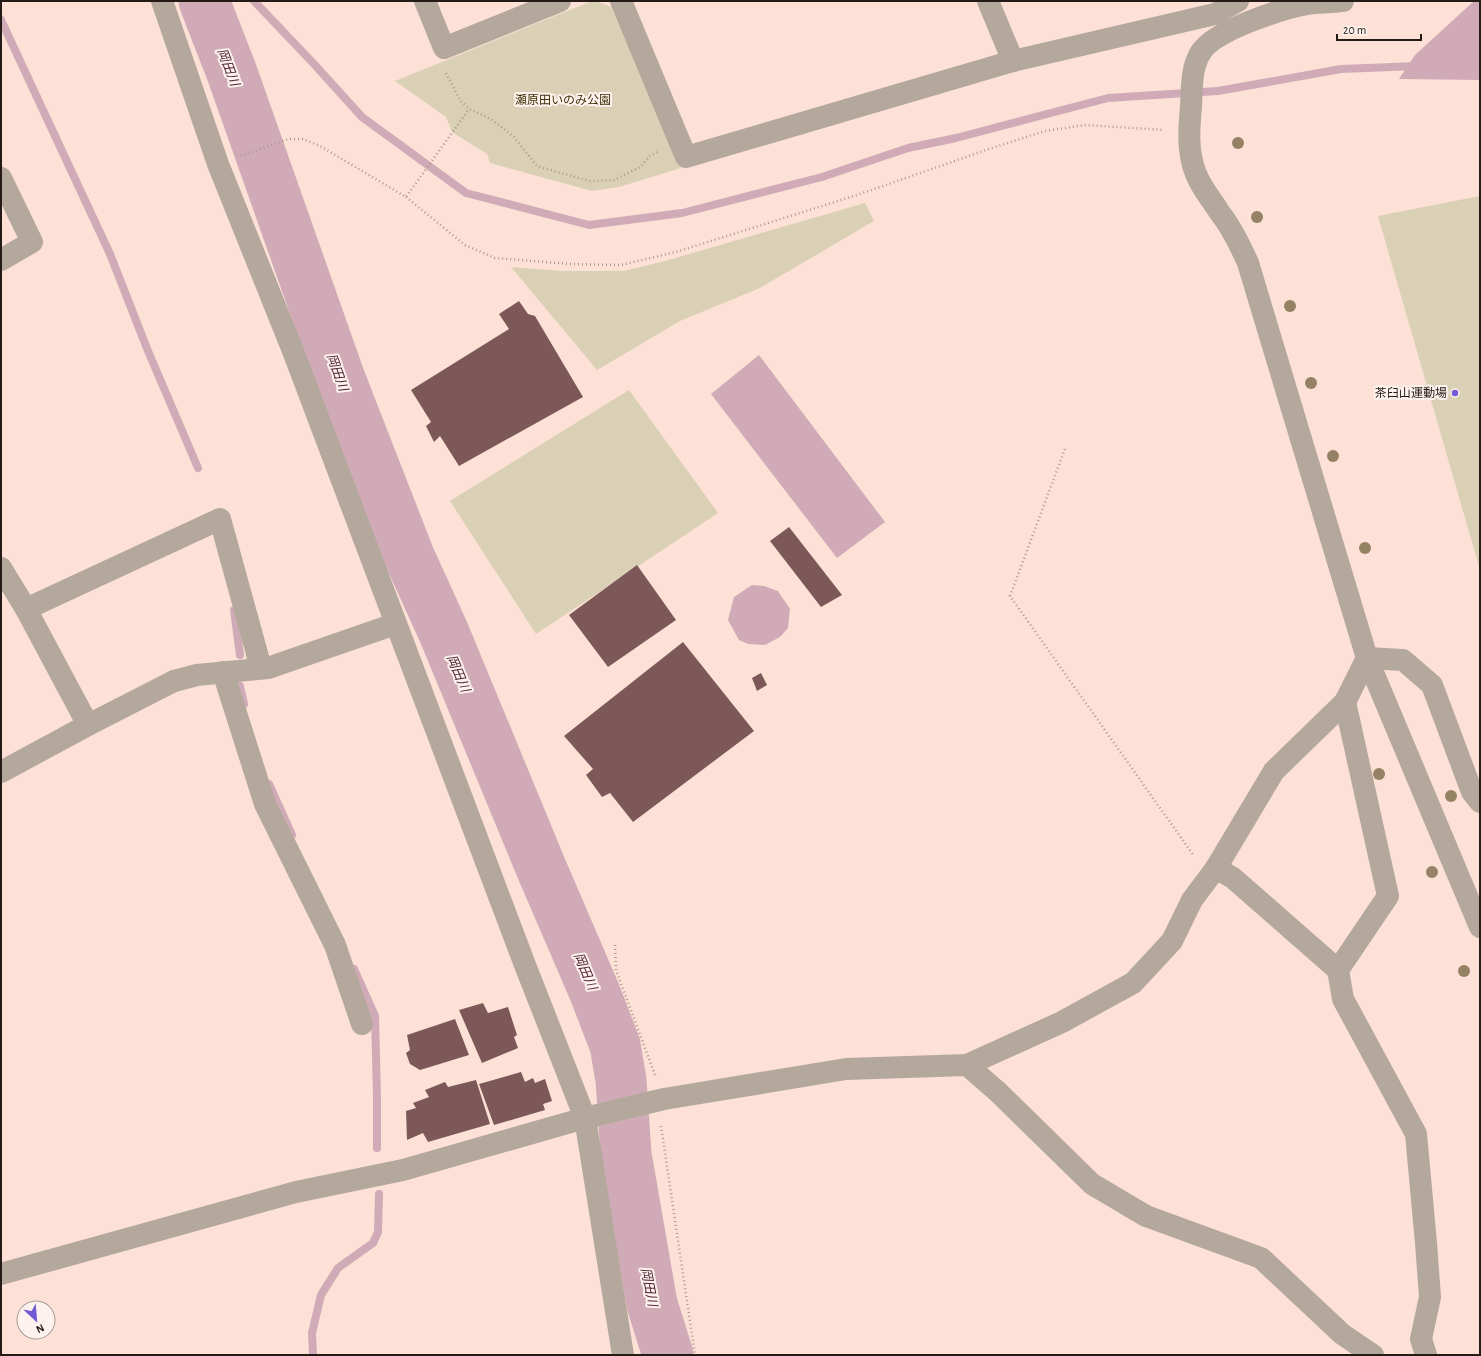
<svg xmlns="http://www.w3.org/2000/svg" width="1481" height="1356" viewBox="0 0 1481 1356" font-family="'Alegreya Sans','Noto Sans JP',sans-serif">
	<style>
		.green { fill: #dad0b5 }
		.water { fill: #d0abb7 }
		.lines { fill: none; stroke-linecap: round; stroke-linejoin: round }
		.stream { stroke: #d0abb7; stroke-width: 8 }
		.river { stroke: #d0abb7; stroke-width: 51 }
		.building { fill: #7c5958 }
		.path { stroke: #ae9990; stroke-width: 2.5; stroke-dasharray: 1 3; stroke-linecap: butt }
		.minor { stroke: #b4a89d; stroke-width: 22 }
		.tertiary { stroke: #b4a89d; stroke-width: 22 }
		.tree { fill: #958164 }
		.poi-dot { fill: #715ad4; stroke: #fdf2ee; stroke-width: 1.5 }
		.labels { text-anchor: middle; stroke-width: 4; stroke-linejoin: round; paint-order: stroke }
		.park-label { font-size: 12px; fill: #403207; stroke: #fdf2ee }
		.poi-label { font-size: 12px; fill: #241a16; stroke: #fdf2ee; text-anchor: end }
		.water-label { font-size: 13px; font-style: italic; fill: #4d1d31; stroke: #fdf2ee }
	</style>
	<rect width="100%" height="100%" fill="#fde1d6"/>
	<!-- green -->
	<g class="green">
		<polygon points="592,1 596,1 611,7 681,168 619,187 592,191 490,163 487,154 452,132 446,117 395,81"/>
		<polygon points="1480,196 1480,570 1378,216"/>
		<polygon points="865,203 874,221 760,288 680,321 597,370 511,267 562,271 624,271 665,261"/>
		<polygon points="629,390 718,513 536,634 450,501"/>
	</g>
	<!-- water -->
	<g class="water">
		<polygon points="1474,1 1480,1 1480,80 1399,79 1415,55"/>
		<polygon points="759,355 885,522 837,558 711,394"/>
		<polygon points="752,585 764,586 778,591 790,609 788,628 780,637 765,645 748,644 739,640 728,620 734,597"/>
	</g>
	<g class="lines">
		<!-- stream -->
		<g class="stream">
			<polyline points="254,1 314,64 362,117 466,193 589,225 682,213 822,177 908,148 956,138 1108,98 1218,91 1341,69 1417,66"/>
			<polyline points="1,20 110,254 148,351 198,468"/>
			<polyline points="234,610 240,655"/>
			<polyline points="240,686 244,704"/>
			<polyline points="269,784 292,835"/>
			<polyline points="354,969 375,1016 377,1097 377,1148"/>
			<polyline points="313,1355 312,1333 321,1295 338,1268 373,1243 378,1232 379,1194"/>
		</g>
		<!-- river -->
		<polyline class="river" points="204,1 232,73 340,379 409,556 444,633 542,870 595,993 615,1045 621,1080 626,1154 652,1304 668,1355"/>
	</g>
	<!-- building -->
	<g class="building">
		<polygon points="519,301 528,314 535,316 583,397 459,466 440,436 434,442 426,426 431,422 411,390 509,329 499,314"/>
		<polygon points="789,527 842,595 821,607 770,541"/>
		<polygon points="637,565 676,620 608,667 569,615"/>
		<polygon points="683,642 754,731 633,822 610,793 602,797 586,775 593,769 564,736"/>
		<polygon points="761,673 767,685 757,691 752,678"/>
		<polygon points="483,1003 488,1013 508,1007 517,1035 514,1037 518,1048 482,1063 459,1010"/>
		<polygon points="455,1019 469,1055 420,1070 410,1064 406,1053 410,1050 407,1035"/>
		<polygon points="521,1072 525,1082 533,1078 535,1083 545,1079 552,1101 543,1104 545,1110 494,1125 479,1084"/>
		<polygon points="476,1080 490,1124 428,1142 423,1133 407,1140 406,1111 416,1108 413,1103 429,1097 425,1090 445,1082 448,1087"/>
	</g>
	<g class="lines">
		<!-- path -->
		<g class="path">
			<polyline points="446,73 460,100 469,109 491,119 514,137 537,166 589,181 614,180 640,167 650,156 658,152"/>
			<polyline points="241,156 288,139 303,139 320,146 406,197 469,109"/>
			<polyline points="406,197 465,245 495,258 570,264 621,265 676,252 857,195 989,149 1045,131 1085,125 1164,130"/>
			<polyline points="1065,449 1010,596 1194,856"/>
			<polyline points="615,945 616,970 655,1075"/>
			<polyline points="661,1126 695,1355"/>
		</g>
		<!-- minor -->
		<g class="minor">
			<polyline points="162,1 218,164 293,351 525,965 585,1118 623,1355"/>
			<polyline points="425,1 444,48 560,1"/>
			<polyline points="621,1 686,157 1013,61 1215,14 1238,1"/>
			<path d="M1343 1C1331 3 1319 2 1307 4 1281 9 1215 30 1201 52 1191 67 1192 88 1191 106 1189 129 1187 152 1196 174 1202 189 1212 200 1220 213 1232 228 1240 245 1248 263L1367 658 1480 927"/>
			<polyline points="1,178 32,242 1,260"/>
			<polyline points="1,568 26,609 88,725"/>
			<polyline points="26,609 220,519 261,668"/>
			<polyline points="1367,658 1403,660 1432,685 1472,792 1480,802"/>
			<polyline points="223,672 265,804 335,945 362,1024"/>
			<polyline points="1,772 88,725 174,681 197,675 268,668 395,624"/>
			<polyline points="1216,868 1233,878 1338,970 1343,999 1416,1134 1426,1243 1430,1297 1421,1339 1426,1355"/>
			<polyline points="1338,970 1388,896 1345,702"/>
			<polyline points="967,1065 998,1092 1092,1184 1146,1216 1261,1258 1342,1334 1373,1355"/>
			<polyline points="1,1274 296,1192 403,1170 585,1118 664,1099 846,1069 967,1065 1062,1022 1133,983 1172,941 1192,900 1216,868 1274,771 1345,702 1367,658"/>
		</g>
		<!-- tertiary -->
		<polyline class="tertiary" points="988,1 1013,61"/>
	</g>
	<!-- trees -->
	<g class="tree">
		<circle cx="1238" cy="143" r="6"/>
		<circle cx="1257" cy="217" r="6"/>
		<circle cx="1290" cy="306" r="6"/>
		<circle cx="1311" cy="383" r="6"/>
		<circle cx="1333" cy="456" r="6"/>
		<circle cx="1365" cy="548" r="6"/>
		<circle cx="1379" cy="774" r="6"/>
		<circle cx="1451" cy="796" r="6"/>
		<circle cx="1432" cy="872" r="6"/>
		<circle cx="1464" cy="971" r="6"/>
	</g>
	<!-- markers -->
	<circle class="poi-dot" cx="1455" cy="393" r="4"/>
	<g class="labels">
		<!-- park labels -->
		<g class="park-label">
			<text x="563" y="104">瀬原田いのみ公園</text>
		</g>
		<!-- poi labels -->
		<g class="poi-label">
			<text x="1447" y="397">茶臼山運動場</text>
		</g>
		<!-- water labels -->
		<g class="water-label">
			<text transform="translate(229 67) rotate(69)" y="5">岡田川</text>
			<text transform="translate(338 372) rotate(70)" y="5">岡田川</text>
			<text transform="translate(459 673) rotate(67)" y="5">岡田川</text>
			<text transform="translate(586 971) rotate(67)" y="5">岡田川</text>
			<text transform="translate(650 1287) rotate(79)" y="5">岡田川</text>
		</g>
	</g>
	<!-- border -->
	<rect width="1481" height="1356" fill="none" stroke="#241a16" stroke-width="4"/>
	<!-- north arrow -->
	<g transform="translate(36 1320) rotate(154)"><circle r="19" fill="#fdf2ee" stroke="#a69c98"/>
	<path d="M0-3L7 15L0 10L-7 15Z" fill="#715ad4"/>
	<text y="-6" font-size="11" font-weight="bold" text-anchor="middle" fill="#241a16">N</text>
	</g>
	<!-- scale -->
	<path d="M1337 34v6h84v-6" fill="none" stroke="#241a16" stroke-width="2"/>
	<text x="1343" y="34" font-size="12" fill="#241a16" stroke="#fdf2ee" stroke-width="3" paint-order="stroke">20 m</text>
</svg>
